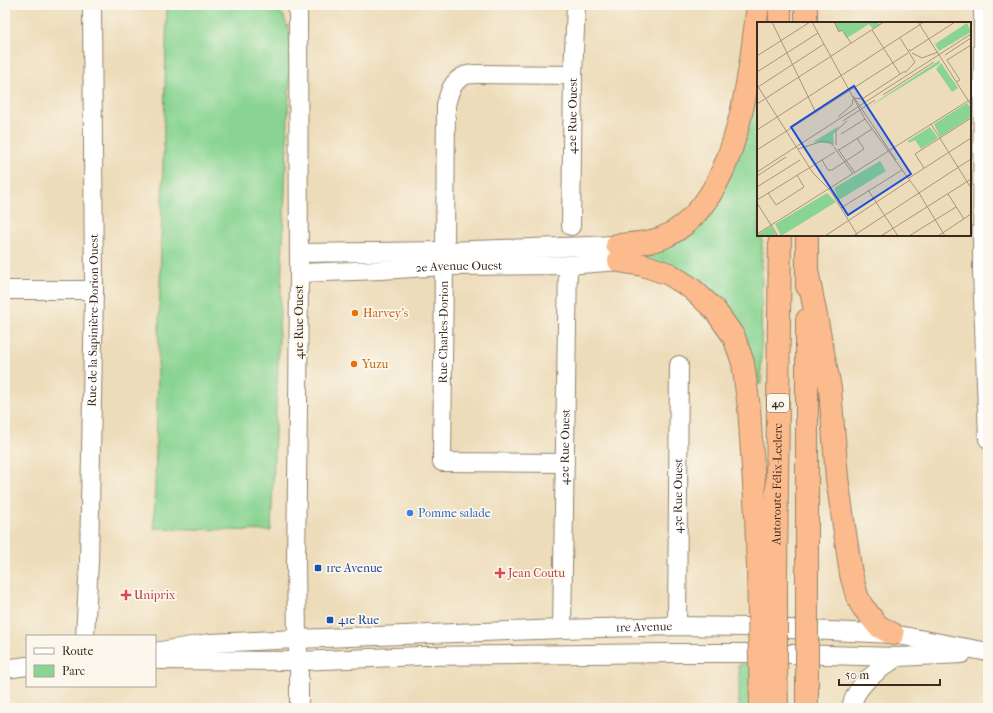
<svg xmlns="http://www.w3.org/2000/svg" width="993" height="713" viewBox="0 0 993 713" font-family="'IM FELL French Canon',serif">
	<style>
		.green { fill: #89d492; stroke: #627f58 }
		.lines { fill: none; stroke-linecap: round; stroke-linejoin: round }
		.minor-casing { stroke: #94836c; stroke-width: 20 }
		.highway-casing { stroke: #94836c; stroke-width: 24 }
		.minor { stroke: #fff; stroke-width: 18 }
		.highway { stroke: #fbbb8c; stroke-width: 22 }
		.highway-bridge-casing { stroke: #94836c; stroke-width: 24; stroke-linecap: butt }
		.highway-bridge { stroke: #fbbb8c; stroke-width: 22 }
		.food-dot { fill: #e8710a; stroke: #fbf7ec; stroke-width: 1.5 }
		.shop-dot { fill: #3f7fe0; stroke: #fbf7ec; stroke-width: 1.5 }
		.transit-dot { fill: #1a4fb4; stroke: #fbf7ec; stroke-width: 1.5 }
		.health-dot { fill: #e0444e; stroke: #fbf7ec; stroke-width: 1.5 }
		.labels { text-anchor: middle; stroke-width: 3.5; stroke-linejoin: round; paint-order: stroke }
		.shield { fill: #fbf7ec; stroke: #75685c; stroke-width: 1 }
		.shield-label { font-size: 11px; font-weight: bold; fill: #3b2a1e }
		.street-label { font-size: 12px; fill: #3b2a1e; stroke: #fbf7ec }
		.food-label { font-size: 12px; fill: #c56008; stroke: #fbf7ec; text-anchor: start }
		.shop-label { font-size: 12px; fill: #366cbe; stroke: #fbf7ec; text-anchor: start }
		.transit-label { font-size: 12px; fill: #164399; stroke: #fbf7ec; text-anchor: start }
		.health-label { font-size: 12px; fill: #be3a42; stroke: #fbf7ec; text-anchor: start }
		.inset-road { fill: none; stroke: #a6957b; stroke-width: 1 }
		.view { fill: #1d4ed8; fill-opacity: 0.15; stroke: #1d4ed8; stroke-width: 2 }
		.inset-edge { fill: none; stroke: #3b2a1e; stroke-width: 2 }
	</style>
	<rect width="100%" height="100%" fill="#fbf7ec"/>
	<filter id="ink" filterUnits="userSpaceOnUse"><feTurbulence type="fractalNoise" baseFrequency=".025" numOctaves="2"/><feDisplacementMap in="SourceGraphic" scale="8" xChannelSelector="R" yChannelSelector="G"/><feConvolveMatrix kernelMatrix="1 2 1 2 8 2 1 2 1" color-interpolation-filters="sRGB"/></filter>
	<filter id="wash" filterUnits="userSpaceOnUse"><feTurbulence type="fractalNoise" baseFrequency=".012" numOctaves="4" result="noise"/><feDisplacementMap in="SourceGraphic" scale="16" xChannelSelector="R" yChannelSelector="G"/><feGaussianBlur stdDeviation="0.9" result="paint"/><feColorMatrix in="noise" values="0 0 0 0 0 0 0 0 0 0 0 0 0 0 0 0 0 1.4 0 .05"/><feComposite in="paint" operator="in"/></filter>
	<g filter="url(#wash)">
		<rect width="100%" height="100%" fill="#eddcb9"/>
		<!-- green -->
		<g class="green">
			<polygon points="167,5 216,5 272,8 283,15 289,30 291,44 271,531 154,528"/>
			<polygon points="753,98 758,98 758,235 762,235 761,384 753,384 746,349 637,252 694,229 708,215 721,196"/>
			<polygon points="741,664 753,665 753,708 739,708 739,672 738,666"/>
		</g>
	</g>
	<g filter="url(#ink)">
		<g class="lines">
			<!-- minor casing -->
			<g class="minor-casing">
				<g id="minor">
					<polyline points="298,5 299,273 298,408 296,562 297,639 299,661 299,708"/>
					<polyline points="983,5 982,270 988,439"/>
					<path id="s1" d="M571 226 573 75 576 5"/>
					<polyline points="299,253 445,251 617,245"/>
					<path id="s2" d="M299 273 381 270 444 266 568 265 619 261"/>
					<polyline points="5,290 94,290"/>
					<path id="s3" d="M565 463 442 462 444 266 445 251 446 105C449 93 452 81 464 76 468 74 474 74 478 74L573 75"/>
					<path id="s4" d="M677 626 679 365"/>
					<path id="s5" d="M562 629 568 265"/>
					<path id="s6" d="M85 636 89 562 94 290 92 5"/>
					<path id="s7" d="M155 652 210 643 297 639 562 629 677 626 745 627 893 634 988 652"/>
					<polyline points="160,660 299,661 420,656 674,653 754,653 897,657 962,654"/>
					<polyline points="5,669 27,666"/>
					<path d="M851 708C856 683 878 671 897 657"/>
				</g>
			</g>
			<!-- highway casing -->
			<g class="highway-casing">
				<g id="highway">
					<polyline points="806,5 806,23"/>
					<polyline points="780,23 780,5"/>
					<path d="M617 245C630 244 649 243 662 238 738 206 749 76 758 5"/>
					<polyline points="619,261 643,265 669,274 691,288 715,310 734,337 743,363 749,408 756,515 758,567"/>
					<polyline points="807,270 830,388 837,478 851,574 857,596 862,606 878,626 893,634"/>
					<polyline points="807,286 807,235"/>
					<path id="s8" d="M776 572 780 235"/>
					<polyline points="807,579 807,320"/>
					<polyline points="807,669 807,708"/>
				</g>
			</g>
			<!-- minor -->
			<use href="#minor" class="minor"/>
			<!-- highway -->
			<use href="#highway" class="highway"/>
			<!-- highway-bridge casing -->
			<g class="highway-bridge-casing">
				<g id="highway-bridge">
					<polyline points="758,567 761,708"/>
					<polyline points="776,572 776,664 777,708"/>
					<polyline points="807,579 807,669"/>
				</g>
			</g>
			<!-- highway-bridge -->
			<use href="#highway-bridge" class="highway-bridge"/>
		</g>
	</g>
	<!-- markers -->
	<g class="food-dot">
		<circle cx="355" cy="313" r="4"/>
		<circle cx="354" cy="364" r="4"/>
	</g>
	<circle class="shop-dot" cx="410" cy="513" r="4"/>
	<g class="transit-dot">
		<rect x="314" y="564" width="8" height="8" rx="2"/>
		<rect x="326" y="616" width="8" height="8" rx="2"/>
	</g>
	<g class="health-dot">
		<path d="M498 567h4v4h4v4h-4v4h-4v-4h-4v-4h4z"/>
		<path d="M124 589h4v4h4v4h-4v4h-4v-4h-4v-4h4z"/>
	</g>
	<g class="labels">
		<!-- shield labels -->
		<rect class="shield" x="767" y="394" width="22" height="18" rx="3"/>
		<g class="shield-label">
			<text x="778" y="407">40</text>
		</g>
		<!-- street labels -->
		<g class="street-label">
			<text dy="4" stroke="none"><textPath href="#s1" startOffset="110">42e Rue Ouest</textPath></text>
			<text dy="4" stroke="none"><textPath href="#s2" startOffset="160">2e Avenue Ouest</textPath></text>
			<text dy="4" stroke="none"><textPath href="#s6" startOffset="316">Rue de la Sapinière-Dorion Ouest</textPath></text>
			<text transform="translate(299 322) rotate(-90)" y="4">41e Rue Ouest</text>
			<text dy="4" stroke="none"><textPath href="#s3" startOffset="253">Rue Charles-Dorion</textPath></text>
			<text dy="4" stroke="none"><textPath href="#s5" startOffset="182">42e Rue Ouest</textPath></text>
			<text dy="4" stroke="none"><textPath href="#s8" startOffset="88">Autoroute Félix-Leclerc</textPath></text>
			<text dy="4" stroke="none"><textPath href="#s4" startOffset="130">43e Rue Ouest</textPath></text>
			<text dy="4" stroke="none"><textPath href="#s7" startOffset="490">1re Avenue</textPath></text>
		</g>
		<!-- food labels -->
		<g class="food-label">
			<text x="363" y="317">Harvey's</text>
			<text x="362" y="368">Yuzu</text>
		</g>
		<!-- shop labels -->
		<g class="shop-label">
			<text x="418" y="517">Pomme salade</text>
		</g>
		<!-- transit labels -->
		<g class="transit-label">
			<text x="326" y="572">1re Avenue</text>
			<text x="338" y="624">41e Rue</text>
		</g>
		<!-- health labels -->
		<g class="health-label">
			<text x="508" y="577">Jean Coutu</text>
			<text x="134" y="599">Uniprix</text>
		</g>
	</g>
	<!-- overview -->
	<g transform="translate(757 22)">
		<rect width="214" height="214" fill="#eddcb9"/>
		<path d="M77 0H121L123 3 116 7 112 2 90 16 85 8 82 10ZM210 1 214 10 182 29 178 22ZM183 38 182 42 107 88 140 66ZM184 41 201 66 195 70 179 47ZM210 81 214 86V95L183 115 177 102ZM82 104 76 113 77 122 56 120ZM173 105 181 116 164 127 158 118 152 121 151 119ZM123 139 129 149 82 178 77 166ZM70 171 79 180 24 214 18 202ZM14 204 20 214H0V213Z" fill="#89d492"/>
		<path class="inset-road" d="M15 0 59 91M55 0 92 68M77 0 82 10 85 8 94 21M161 0 214 83M115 8 143 52M143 16 158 40 148 51M152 27 153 29 198 0M155 31 165 36 181 30M188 33 214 16M0 34 53 0M0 50 61 11M199 60 203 58 190 38 214 23M0 63 56 151 73 168 101 214M1 65 67 22M92 68 108 97 162 171 188 214M126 73 177 40M96 74 139 138M98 76 105 77 148 49M0 82 127 0M81 95 95 83 96 77M86 99 118 78M174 102 214 166M0 108 167 0M84 112 108 97M79 123V109L90 99M77 125 96 152M41 127 66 119 72 120 77 124M81 127 98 151M0 128 151 31M82 128 115 107M65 138 71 148H75L107 127 100 116M167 146 158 132 214 96M0 150 214 12M0 154 29 135M152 156 214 116M0 165 43 138M111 168 141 214M11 171 19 183 47 165 40 153M191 172 207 197M0 178 78 130M0 181 21 214M84 186 145 148M0 212 214 77M68 214 153 158M96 214 214 137M124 214 214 157M152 214 199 185M181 214 214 192"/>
		<path class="view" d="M97 64 154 152 91 193 34 105Z"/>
		<rect width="214" height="214" class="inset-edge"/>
	</g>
	<!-- margin -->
	<rect width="993" height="713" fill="none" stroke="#fbf7ec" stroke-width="20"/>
	<!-- legend -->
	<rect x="26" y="635" width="130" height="52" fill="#fbf7ec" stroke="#aea59a"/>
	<rect x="34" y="648" width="20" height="6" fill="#ffffff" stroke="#aea59a"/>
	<text x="62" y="655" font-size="12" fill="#3b2a1e">Route</text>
	<rect x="34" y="665" width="20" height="12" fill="#89d492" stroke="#aea59a"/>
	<text x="62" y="675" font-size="12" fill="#3b2a1e">Parc</text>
	<!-- scale -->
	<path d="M839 679v6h101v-6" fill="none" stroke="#3b2a1e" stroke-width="2"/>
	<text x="845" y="679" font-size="12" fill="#3b2a1e" stroke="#fbf7ec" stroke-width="3" paint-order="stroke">50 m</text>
</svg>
